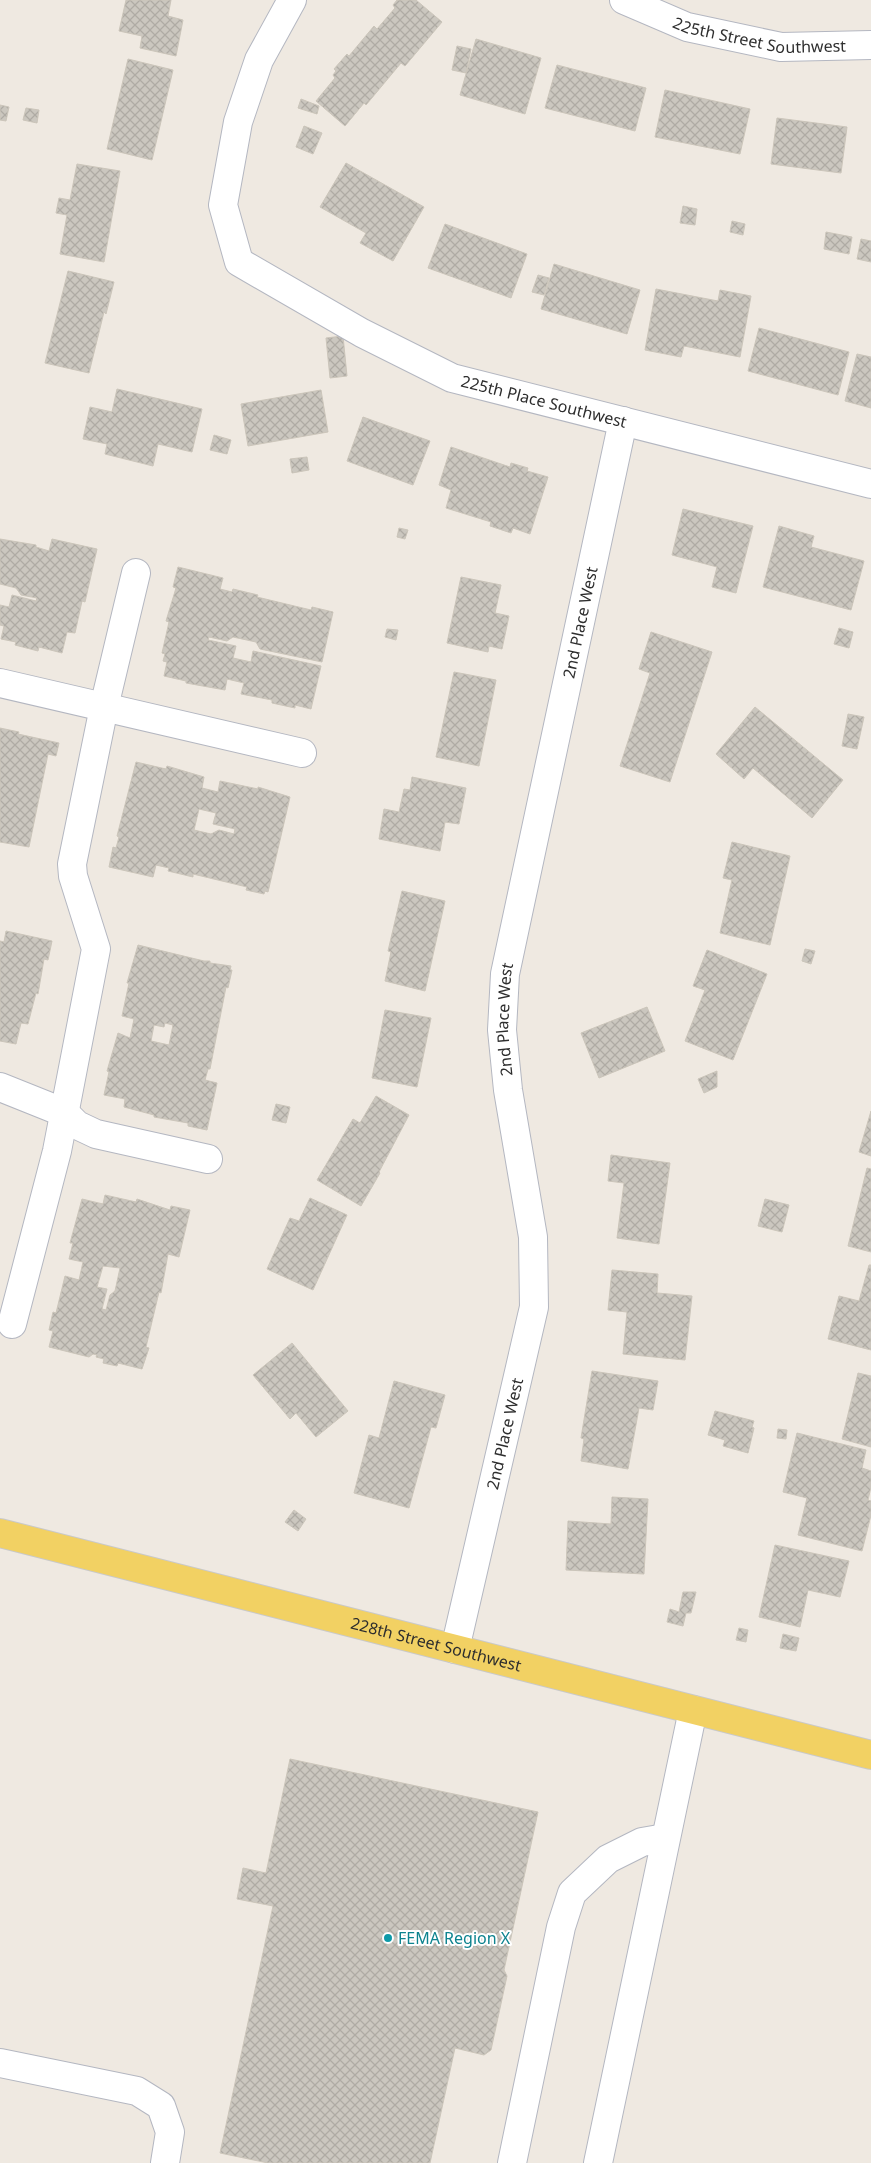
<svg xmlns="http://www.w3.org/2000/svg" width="871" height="2163" viewBox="0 0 871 2163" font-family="'Noto Sans',sans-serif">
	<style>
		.building { fill: url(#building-cross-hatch); stroke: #cbc5ba; fill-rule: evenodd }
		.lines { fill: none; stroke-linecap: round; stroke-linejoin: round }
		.minor-casing { stroke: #b4b7c1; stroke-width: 30 }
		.major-casing { stroke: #c9c9c9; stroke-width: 30 }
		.minor { stroke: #fff; stroke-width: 28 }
		.major { stroke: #f2d163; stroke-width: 28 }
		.culture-dot { fill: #0f9aa8; stroke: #fff; stroke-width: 2 }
		.labels { text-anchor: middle; stroke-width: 4; stroke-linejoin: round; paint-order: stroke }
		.street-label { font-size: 16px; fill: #2e2e2e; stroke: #fff }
		.culture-label { font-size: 16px; fill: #0d838f; stroke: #fff; text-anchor: start }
	</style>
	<defs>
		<pattern id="building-cross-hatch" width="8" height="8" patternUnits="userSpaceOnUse" patternTransform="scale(1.25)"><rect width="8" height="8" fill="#cbc7bf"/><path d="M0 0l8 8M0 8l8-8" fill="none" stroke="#afaba4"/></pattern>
	</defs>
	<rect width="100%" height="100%" fill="#efe9e1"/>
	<!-- building -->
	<g class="building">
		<polygon points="126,0 171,0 168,16 183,20 176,56 140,48 142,36 119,31"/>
		<polygon points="397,0 416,0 442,22 405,66 401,63 366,105 364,103 345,126 316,101 335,78 333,75 336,71 334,69 347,54 349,56 374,26 377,29 395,8 393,5"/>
		<polygon points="476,39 541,58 525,114 460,95"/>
		<polygon points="457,46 471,49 466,73 452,70"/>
		<polygon points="128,59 173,70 152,160 107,149"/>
		<polygon points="557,65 646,88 635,131 545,108"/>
		<polygon points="665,90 750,109 740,154 655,137"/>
		<polygon points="301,99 319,106 317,114 298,108"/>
		<polygon points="0,105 9,107 6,121 0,120"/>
		<polygon points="26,108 39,110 37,123 23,120"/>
		<polygon points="777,118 847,127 841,173 771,164"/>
		<polygon points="304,126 322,133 313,154 296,147"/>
		<polygon points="346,163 424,207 393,261 360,243 366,233 320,207"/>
		<polygon points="77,164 120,171 104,262 60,254 67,215 56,213 59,198 70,200"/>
		<polygon points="683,206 697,209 695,225 680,223"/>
		<polygon points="732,221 745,224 743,235 730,232"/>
		<polygon points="445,224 527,254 511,298 428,268"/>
		<polygon points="826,232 852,237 849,254 824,249"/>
		<polygon points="861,239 871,241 871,262 857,259"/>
		<polygon points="554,264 640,290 627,334 541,309"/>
		<polygon points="68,271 114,282 106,314 104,312 89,373 45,363"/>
		<polygon points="538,275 549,278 544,295 532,292"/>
		<polygon points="656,289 718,301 720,290 751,296 740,357 684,346 681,357 645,350"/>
		<polygon points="759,328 849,352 838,395 748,371"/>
		<polygon points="343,336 347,376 330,378 326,338"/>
		<polygon points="857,354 871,357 871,408 845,401"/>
		<polygon points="117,389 202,409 192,452 158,444 153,466 105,454 107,444 83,439 90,407 112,412"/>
		<polygon points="321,390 328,432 248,446 241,404"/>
		<polygon points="363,417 430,441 413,485 347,461"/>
		<polygon points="214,435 231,440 227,454 210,450"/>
		<polygon points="451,447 510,467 511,463 528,468 527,471 548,477 530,534 513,528 511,533 490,526 491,522 446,508 451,490 439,485"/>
		<polygon points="307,457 309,470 292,473 290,459"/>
		<polygon points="683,509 753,526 736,593 712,587 717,567 672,555"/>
		<polygon points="779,526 814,536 811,547 864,561 851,610 763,587"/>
		<polygon points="399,528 408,530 405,539 397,537"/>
		<polygon points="0,539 36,545 36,547 49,551 52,539 97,549 85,602 82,601 75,633 67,632 62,653 39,647 38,651 15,645 16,642 1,639 4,626 0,625 0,605 9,607 12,595 36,601 37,598 21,595 16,588 0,584"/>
		<polygon points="178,567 223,578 220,589 232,592 233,589 258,595 257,597 311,610 312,607 333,612 322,662 260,649 256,642 233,637 227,641 209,637 208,640 236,646 233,658 251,662 253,651 321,666 311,709 295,705 295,708 272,703 272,700 241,694 244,683 227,679 225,690 186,683 186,681 164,676 167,662 163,661 165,654 162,653 169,622 166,621 176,588 173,587"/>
		<polygon points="461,577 501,585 495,613 509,616 502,649 489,646 488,652 447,643"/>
		<polygon points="839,628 853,632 849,648 834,644"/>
		<polygon points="387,629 398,630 396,640 385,637"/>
		<polygon points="651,632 712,652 670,782 620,766 650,673 639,669"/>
		<polygon points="454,672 496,680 479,766 436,757"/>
		<polygon points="755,707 843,780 812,818 753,768 744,779 716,754"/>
		<polygon points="848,714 864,717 857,749 842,746"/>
		<polygon points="0,728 19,732 18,734 59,743 56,756 48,754 29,847 0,842"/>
		<path d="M136 762 166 769 167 766 204 777 202 788 218 792 220 781 258 789V787L290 797 268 892 265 891 264 894 246 890 247 887 193 874V877L168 871 169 868 156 865 153 877 109 867 113 847 116 848 119 837 117 836ZM199 809 216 813 213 824 235 829 234 834 219 830 211 834 194 830Z"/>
		<polygon points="412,777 466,788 459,824 445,822 440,851 379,839 384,809 399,812 404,789 410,790"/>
		<polygon points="732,842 790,856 770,945 720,933 732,880 723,878"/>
		<polygon points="402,891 445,901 425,991 385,981 391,952 388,951"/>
		<polygon points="6,931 52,941 48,960 44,959 38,994 36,993 28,1024 21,1023 16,1044 0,1041 0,941 4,942"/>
		<path d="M138 945 204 961H210V963L231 966 230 970H232L228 988 226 987 210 1069H208L205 1080 217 1083 207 1130 188 1126V1123L154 1117V1115L124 1107 125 1099 104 1095 109 1072 107 1071 118 1033 130 1038 134 1019 122 1016 129 983H127ZM165 1023 173 1025 169 1045 151 1041 154 1025 164 1027Z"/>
		<polygon points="805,949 815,951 811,964 802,961"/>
		<polygon points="707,950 767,974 733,1060 685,1041 705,990 693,986"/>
		<polygon points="647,1007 665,1051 599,1078 581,1033"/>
		<polygon points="385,1010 431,1018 417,1087 372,1078"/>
		<polygon points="717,1071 717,1087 704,1093 698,1079"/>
		<polygon points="376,1096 409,1115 379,1172 380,1173 361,1206 317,1180 353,1119 360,1123"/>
		<polygon points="276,1104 290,1107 286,1123 272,1120"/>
		<polygon points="871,1111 871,1156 859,1152"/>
		<polygon points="611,1155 670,1163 659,1244 617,1238 624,1183 608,1181"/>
		<polygon points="867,1168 871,1169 871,1252 848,1246"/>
		<path d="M105 1195 136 1202 137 1199 170 1210 171 1206 190 1210 179 1257 168 1254 161 1293 159 1292 146 1347 149 1348 142 1369 118 1363 117 1366 103 1363 104 1359 96 1357 97 1355 93 1354 89 1357 49 1347 53 1331 49 1330 53 1312 56 1313 65 1276 79 1280 83 1262 69 1259 73 1243H70L82 1199 103 1204ZM103 1266 120 1268 115 1291 110 1295 106 1310 102 1309 107 1289 97 1287Z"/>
		<polygon points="310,1198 347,1215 313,1290 267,1269 290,1218 299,1221"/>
		<polygon points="765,1199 789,1205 782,1232 758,1226"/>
		<polygon points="869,1265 871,1265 871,1350 828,1339 839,1296 859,1301"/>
		<polygon points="612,1270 658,1274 657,1293 692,1296 685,1360 623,1354 627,1312 608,1310"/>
		<polygon points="292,1343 348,1411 316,1437 296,1413 290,1419 253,1375"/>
		<polygon points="592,1371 658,1381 653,1410 639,1408 628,1469 581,1461 584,1439 581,1438"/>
		<polygon points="858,1373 871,1376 871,1447 842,1439"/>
		<polygon points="394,1381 445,1395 436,1428 431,1427 409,1508 354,1493 369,1435 379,1438"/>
		<polygon points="715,1411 754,1421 752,1427 754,1428 748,1453 723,1446 725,1440 708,1435"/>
		<polygon points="778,1429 787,1430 786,1439 777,1438"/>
		<polygon points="797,1433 866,1450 862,1468 871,1471 871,1487 868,1500 871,1501 871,1515 862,1551 798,1535 807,1498 783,1492"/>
		<polygon points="612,1497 648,1499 644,1574 566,1570 568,1521 611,1524"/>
		<polygon points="294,1510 306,1519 298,1531 285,1522"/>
		<polygon points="775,1545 849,1561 840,1597 808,1590 800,1627 759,1617"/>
		<polygon points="683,1592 696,1592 691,1613 686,1613 683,1626 667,1622 670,1609 679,1612"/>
		<polygon points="739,1628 748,1630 746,1642 736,1640"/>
		<polygon points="783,1634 799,1638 796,1651 780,1648"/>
		<polygon points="290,1759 538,1812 504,1970 507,1976 491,2050 484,2055 455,2048 430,2163 268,2163 220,2153 273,1906 237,1899 243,1868 266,1873"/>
	</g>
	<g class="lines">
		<!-- minor casing -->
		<g class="minor-casing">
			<g id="minor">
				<path id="s1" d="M292 0 259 60 238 122 223 205 239 262 362 333 452 378 871 484"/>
				<path id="s2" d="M624 0 687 27 781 47 871 45"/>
				<polyline points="0,683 302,753"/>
				<polyline points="0,1087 65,1113 77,1125 96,1134 208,1159"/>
				<polyline points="12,1324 57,1151 96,949 73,876 72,864 104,707 136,573"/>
				<path id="s3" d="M455 1649 534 1307 533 1237 508 1090 502 1030 505 974 623 421"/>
				<polyline points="0,2063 137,2091 161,2106 170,2132 165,2163"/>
				<polyline points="512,2163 561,1927 572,1893 608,1859 642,1842 665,1838"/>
				<polyline points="598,2163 693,1710"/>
			</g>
		</g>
		<!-- major casing -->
		<g class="major-casing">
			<g id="major">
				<path id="s4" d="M0 1533 871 1755"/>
			</g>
		</g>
		<!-- minor -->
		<use href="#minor" class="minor"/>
		<!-- major -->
		<use href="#major" class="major"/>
	</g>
	<!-- markers -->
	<circle class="culture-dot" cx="388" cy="1938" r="5"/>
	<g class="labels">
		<!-- street labels -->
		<g class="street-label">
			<text dy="6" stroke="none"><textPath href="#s2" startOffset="142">225th Street Southwest</textPath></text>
			<text dy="6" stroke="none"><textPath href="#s1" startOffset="615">225th Place Southwest</textPath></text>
			<text dy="6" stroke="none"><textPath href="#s3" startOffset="1046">2nd Place West</textPath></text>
			<text dy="6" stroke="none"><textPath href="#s3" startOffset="641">2nd Place West</textPath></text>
			<text dy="6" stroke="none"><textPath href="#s3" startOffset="221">2nd Place West</textPath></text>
			<text dy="6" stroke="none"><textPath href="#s4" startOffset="450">228th Street Southwest</textPath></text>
		</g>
		<!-- culture labels -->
		<g class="culture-label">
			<text x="398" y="1944">FEMA Region X</text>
		</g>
	</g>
</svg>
